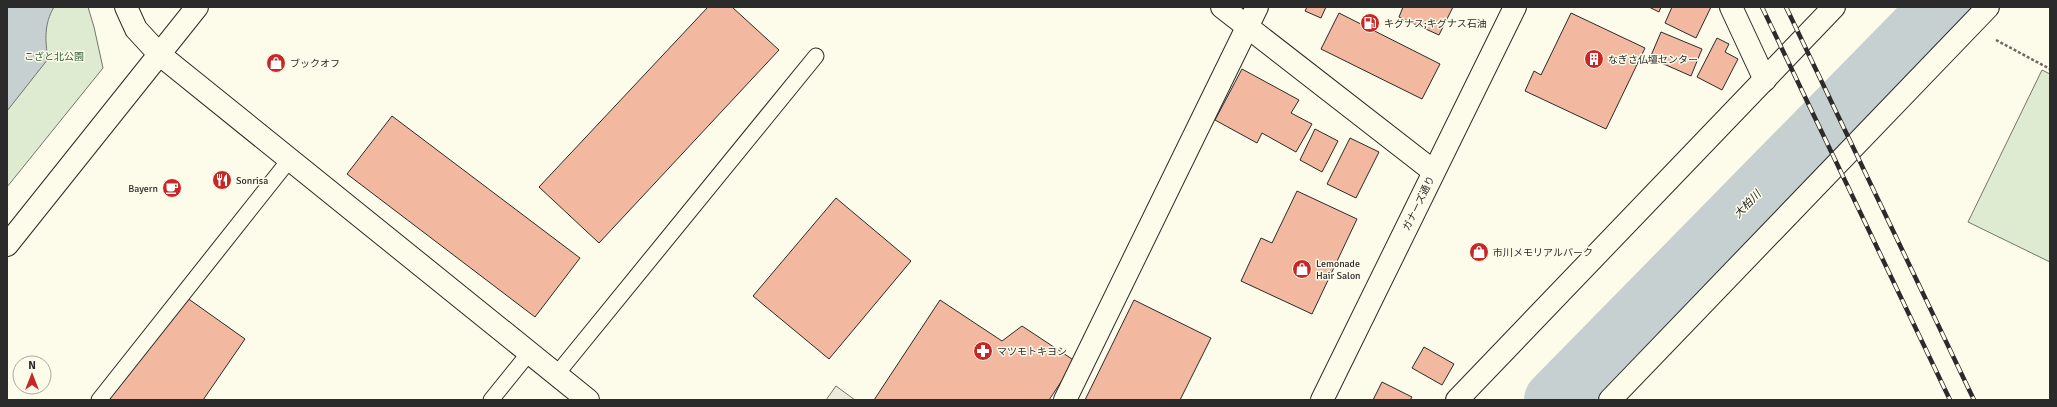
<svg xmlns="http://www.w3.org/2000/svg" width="2057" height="407" viewBox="0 0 2057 407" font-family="Signika,'Noto Sans JP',sans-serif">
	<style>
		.green { fill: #deebd1; stroke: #74746e }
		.parking { fill: #eceadb; stroke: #74746e }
		.water { fill: #c7d0d0; stroke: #74746e }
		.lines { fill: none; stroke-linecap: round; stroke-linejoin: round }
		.river { stroke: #c7d0d0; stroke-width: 60 }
		.building { fill: #f2b8a0; stroke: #2b2b2b }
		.lane-casing { stroke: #2b2b2b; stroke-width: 17 }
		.street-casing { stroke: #2b2b2b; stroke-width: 24 }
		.secondary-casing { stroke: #2b2b2b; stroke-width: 24 }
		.path { stroke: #6a6964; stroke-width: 2.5; stroke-dasharray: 3 2; stroke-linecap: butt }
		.lane { stroke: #fdfbea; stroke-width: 15 }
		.street { stroke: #fdfbea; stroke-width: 22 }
		.secondary { stroke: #fdfbea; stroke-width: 22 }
		.rail-casing { stroke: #2b2b2b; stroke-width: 4.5 }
		.rail { stroke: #fdfbea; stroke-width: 3; stroke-dasharray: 9; stroke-linecap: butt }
		.labels { text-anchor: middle; stroke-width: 3; stroke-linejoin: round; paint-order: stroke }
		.poi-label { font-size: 10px; fill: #2b2b2b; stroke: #fdfbea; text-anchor: start }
		.park-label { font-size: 10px; fill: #34623c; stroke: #fdfbea }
		.street-label { font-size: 10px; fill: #2b2b2b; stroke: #fdfbea }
		.water-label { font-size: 11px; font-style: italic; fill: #2b2b2b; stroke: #fdfbea }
	</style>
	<rect width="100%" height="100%" fill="#fdfbea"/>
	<!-- green -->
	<g class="green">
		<polygon points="7,7 88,7 94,27 103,68 7,187"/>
		<polygon points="2042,70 2050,74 2050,262 1968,222"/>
	</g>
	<!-- parking -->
	<polygon class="parking" points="836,386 855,400 826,400"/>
	<!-- water -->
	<path class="water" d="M7 7H54C44 24 45 40 48 59L7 111Z"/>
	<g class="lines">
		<!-- river -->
		<polyline class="river" points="1554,400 1940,7"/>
	</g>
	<!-- building -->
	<g class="building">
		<polygon points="708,7 732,7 779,50 599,243 539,187"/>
		<polygon points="1307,7 1326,7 1321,18 1305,11"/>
		<polygon points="1403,7 1453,7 1439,35 1399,17"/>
		<polygon points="1649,7 1661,7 1659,12"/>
		<polygon points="1672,7 1711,7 1696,38 1665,23"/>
		<polygon points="1339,13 1440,64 1422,99 1321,49"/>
		<polygon points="1571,13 1645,48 1606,129 1525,91 1534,71 1541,75"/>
		<polygon points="1661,32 1702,49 1691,76 1650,58"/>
		<polygon points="1717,38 1729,44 1725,52 1738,59 1722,90 1697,77"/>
		<polygon points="1242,69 1299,100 1291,113 1312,124 1296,152 1262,133 1257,143 1215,120"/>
		<polygon points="392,116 580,258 535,317 347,174"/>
		<polygon points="1315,129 1338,141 1322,172 1300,160"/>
		<polygon points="1350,138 1379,152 1356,198 1327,184"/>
		<polygon points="1297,191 1357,219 1312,314 1241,281 1261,238 1272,243"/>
		<polygon points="836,198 911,261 829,359 753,296"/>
		<polygon points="183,295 245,339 203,400 109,400"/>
		<polygon points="940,300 1002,341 1022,326 1075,361 1049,400 874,400"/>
		<polygon points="1134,300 1211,338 1180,400 1085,400"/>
		<polygon points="1424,347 1454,364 1442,385 1412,368"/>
		<polygon points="1382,382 1412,397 1410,400 1373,400"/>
	</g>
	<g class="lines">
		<!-- lane casing -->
		<g class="lane-casing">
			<g id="lane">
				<polyline points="556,375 816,56"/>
				<polyline points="99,400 290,159"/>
				<polyline points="491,400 529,353"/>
			</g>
		</g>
		<!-- street casing -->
		<g class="street-casing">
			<g id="street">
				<polyline points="1222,7 1433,171"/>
				<polyline points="1731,7 1765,80"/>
				<polyline points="1065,400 1257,7"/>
				<polyline points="1457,400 1834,7"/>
				<polyline points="1610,400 1988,7"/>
			</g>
		</g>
		<!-- secondary casing -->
		<g class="secondary-casing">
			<g id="secondary">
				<polyline points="126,7 136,29 159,54 588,400"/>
				<polyline points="7,245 197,7"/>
				<polyline points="1322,400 1515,7"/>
			</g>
		</g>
		<!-- path -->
		<polyline class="path" points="1996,40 2050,69"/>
		<!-- lane -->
		<use href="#lane" class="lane"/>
		<!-- street -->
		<use href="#street" class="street"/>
		<!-- secondary -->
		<use href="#secondary" class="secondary"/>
		<!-- rail casing -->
		<g class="rail-casing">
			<g id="rail">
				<polyline points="1762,7 1950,400"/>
				<polyline points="1786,7 1974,400"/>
			</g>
		</g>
		<!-- rail -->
		<use href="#rail" class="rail"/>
	</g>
	<!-- icons -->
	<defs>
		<g id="fuel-disc" transform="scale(1)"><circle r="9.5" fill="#c62828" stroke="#fdfbea"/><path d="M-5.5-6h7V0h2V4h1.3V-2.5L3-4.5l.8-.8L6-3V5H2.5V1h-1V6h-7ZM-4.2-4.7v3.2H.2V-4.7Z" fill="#fff"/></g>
		<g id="building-disc" transform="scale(1)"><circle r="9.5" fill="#c62828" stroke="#fdfbea"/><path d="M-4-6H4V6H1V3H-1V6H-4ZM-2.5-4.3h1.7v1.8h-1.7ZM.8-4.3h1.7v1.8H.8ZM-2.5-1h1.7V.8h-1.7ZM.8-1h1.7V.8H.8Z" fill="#fff"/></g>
		<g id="shop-disc" transform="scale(1)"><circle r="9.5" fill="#c62828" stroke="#fdfbea"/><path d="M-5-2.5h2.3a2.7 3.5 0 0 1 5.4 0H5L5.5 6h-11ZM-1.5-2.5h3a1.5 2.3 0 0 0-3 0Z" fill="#fff"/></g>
		<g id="restaurant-disc" transform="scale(1)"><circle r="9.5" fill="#c62828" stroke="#fdfbea"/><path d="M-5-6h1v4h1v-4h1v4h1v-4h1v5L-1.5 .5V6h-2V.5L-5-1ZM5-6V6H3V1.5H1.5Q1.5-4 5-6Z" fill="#fff"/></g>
		<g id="cafe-disc" transform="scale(1)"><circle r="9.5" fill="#c62828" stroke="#fdfbea"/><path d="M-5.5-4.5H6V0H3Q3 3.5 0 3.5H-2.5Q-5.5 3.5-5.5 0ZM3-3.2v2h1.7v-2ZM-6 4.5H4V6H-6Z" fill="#fff"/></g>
		<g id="pharmacy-disc" transform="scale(1)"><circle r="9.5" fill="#c62828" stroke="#fdfbea"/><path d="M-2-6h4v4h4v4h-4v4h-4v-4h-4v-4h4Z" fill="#fff"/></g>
	</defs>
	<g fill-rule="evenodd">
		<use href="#fuel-disc" x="1370" y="23"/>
		<use href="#building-disc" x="1594" y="59"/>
		<use href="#shop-disc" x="276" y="63"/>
		<use href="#restaurant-disc" x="222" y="180"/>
		<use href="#cafe-disc" x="172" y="188"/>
		<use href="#shop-disc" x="1479" y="252"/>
		<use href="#shop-disc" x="1302" y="269"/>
		<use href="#pharmacy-disc" x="983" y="351"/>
	</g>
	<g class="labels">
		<!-- poi labels -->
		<g class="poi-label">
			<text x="1384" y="27">キグナス;キグナス石油</text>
			<text x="1608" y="63">なぎさ仏壇センター</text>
			<text x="290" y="67">ブックオフ</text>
			<text x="236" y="184">Sonrisa</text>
			<text x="158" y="192" text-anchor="end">Bayern</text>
			<text x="1493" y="256">市川メモリアルパーク</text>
			<text x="1316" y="267">Lemonade<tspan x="1316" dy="12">Hair Salon</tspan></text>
			<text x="997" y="355">マツモトキヨシ</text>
		</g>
		<!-- park labels -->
		<g class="park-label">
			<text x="54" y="60">こざと北公園</text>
		</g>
		<!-- street labels -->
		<g class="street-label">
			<text transform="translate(1418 203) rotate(-64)" y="4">ガナーズ通り</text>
		</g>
		<!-- water labels -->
		<g class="water-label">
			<text transform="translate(1747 204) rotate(-46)" y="4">大柏川</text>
		</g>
	</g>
	<!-- border -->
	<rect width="2057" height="407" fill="none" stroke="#2b2b2b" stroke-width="16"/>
	<!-- north arrow -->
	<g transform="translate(32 375)"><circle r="19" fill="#fdfbea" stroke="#a9a89e"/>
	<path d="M0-3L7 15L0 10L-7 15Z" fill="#c62828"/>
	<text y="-6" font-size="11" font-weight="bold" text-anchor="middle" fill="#2b2b2b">N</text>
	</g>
</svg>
